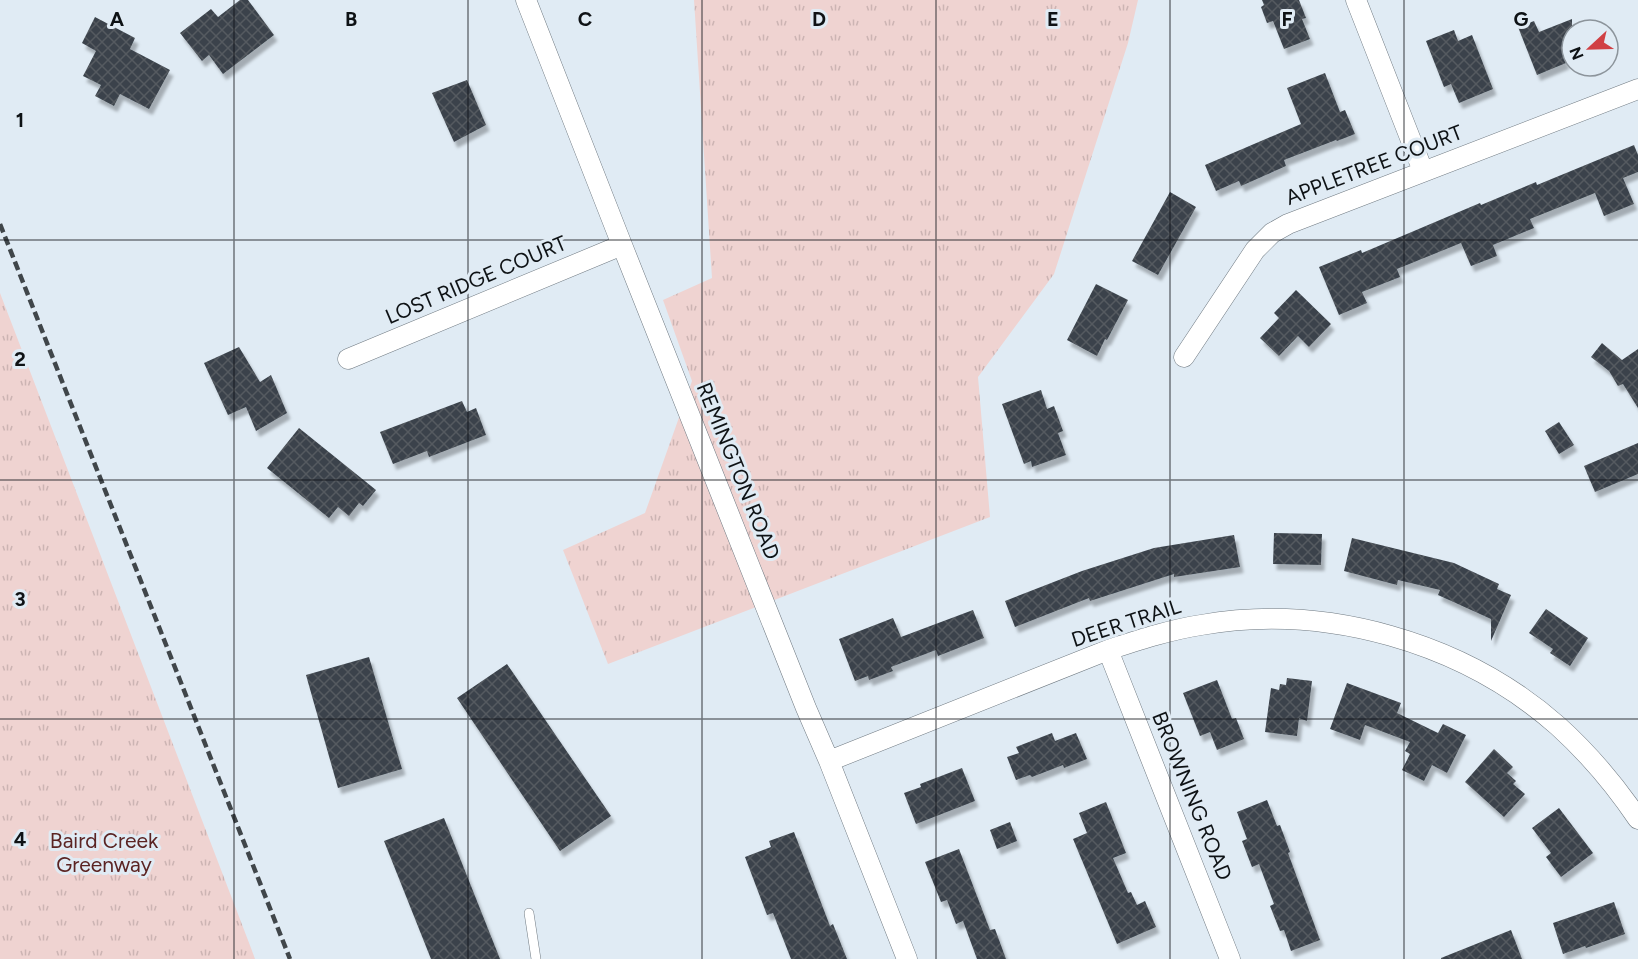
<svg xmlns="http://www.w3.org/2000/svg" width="1638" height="959" font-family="Figtree,sans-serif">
  <defs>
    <pattern id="grass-tufts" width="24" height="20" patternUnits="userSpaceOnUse" patternTransform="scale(1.5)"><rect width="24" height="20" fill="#efd3d1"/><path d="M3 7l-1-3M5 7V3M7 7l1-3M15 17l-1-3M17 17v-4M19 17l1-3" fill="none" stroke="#ccb4b3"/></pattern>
    <pattern id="building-cross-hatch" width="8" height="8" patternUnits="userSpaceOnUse" patternTransform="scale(1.5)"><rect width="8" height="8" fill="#3b434b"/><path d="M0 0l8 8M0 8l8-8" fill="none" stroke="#545a61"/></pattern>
    <filter id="shadow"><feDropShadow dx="3.5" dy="6" stdDeviation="1.5" flood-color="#0004"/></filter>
  </defs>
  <rect width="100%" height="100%" fill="#e0ebf4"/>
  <path fill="url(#grass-tufts)" d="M694,0H1138L1128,43L1054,274L978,377L990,517L608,664L563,550L645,513L692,381L663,300L712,278Z
    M0,293L251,948L255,959H0Z"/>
  <path fill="url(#building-cross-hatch)" filter="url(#shadow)" d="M240,0H248L274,35L223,74L209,55L202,61L180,33L211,9L218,17Z
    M1262,0H1299L1306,18L1302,19L1310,39L1284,49L1273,21L1267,23L1261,7L1264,5Z
    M95,17L135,38L130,49L170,70L149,109L120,94L114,106L95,96L101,85L83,76L96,51L82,43Z
    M1572,19V52L1563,56L1566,63L1537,75L1518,27L1534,21L1539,32Z
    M1454,30L1458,41L1472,35L1493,89L1459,103L1451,84L1444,87L1426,41Z
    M1325,73L1340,112L1345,110L1355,134L1337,141L1336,140L1284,160L1286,166L1241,186L1239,181L1216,191L1205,165L1301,124L1287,88Z
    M467,80L486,125L454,142L432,93Z
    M1634,145L1638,155V172L1623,178L1634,204L1604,216L1595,193L1530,219L1534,228L1493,245L1497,256L1471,266L1461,243L1397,269L1400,277L1362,292L1367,303L1339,315L1319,267L1361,250L1362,253L1480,203L1481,205L1536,182L1537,185Z
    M1170,192L1196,207L1158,275L1132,261Z
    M1096,284L1128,300L1107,340L1105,339L1097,356L1067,340Z
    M1296,290L1331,324L1309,347L1298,336L1279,356L1260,338L1279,318L1274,313Z
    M1602,343L1622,360L1638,349V408L1623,384L1618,386L1609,371L1591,357Z
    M239,347L260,382L271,375L287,413L256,431L246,407L228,415L204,363Z
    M1041,390L1047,409L1054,406L1063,431L1058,433L1066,455L1032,467L1031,461L1024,464L1002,404Z
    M462,401L467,412L476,408L486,435L429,457L427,451L393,464L380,432Z
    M1559,422L1574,445L1559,454L1545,431Z
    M299,428L376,490L363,506L359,503L349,516L338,507L329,518L267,468Z
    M1638,443V474L1595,492L1584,466Z
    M1274,533L1322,534L1321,565L1273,564Z
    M1234,535L1240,567L1174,577V574L1090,601L1089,598L1015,627L1005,601L1082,571L1154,548Z
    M1352,538L1454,563L1499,584L1497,589L1511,595L1491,641V619L1438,595L1440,590L1398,580L1397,585L1344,571Z
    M1546,609L1588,638L1570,666L1550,653L1553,649L1529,633Z
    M973,610L984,638L938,656L936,650L891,667L893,671L869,680L868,676L855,681L839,639L893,618L901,637Z
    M369,657L402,769L338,788L306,675Z
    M507,664L611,816L560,851L457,698Z
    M1287,678L1312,681L1307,721L1299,718L1297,736L1265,732L1271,688L1279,690L1280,684L1286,685Z
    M1217,680L1232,719L1236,718L1244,739L1217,750L1210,732L1200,736L1183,693Z
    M1347,683L1401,703L1397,713L1438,733L1443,724L1466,735L1447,773L1432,765L1424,781L1402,770L1410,754L1405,751L1410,742L1365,725L1360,740L1330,729Z
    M1052,733L1055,741L1076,733L1087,759L1064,768L1063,765L1032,777L1030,775L1016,780L1007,757L1019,753L1016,747Z
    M1494,749L1513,767L1507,773L1516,781L1513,784L1525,794L1504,817L1465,782Z
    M962,768L975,801L916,824L904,793L921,787L920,784Z
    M1267,800L1277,826L1280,825L1290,852L1288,853L1320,940L1291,951L1284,930L1280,931L1270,906L1274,904L1259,864L1252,867L1242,841L1247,839L1237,812Z
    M1106,802L1126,853L1113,858L1128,893L1131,892L1137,905L1145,901L1156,927L1117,944L1073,839L1087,833L1079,813Z
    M1559,808L1593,853L1561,877L1546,857L1551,853L1532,828Z
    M444,818L500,959H431L384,841Z
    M1010,822L1017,841L997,849L990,830Z
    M794,832L830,926L833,924L847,959H791L773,913L767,915L745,857L771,847L769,841Z
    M959,849L990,930L995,929L1006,959H977L963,921L956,924L947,900L941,902L925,862Z
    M1614,902L1625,934L1586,948L1585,946L1563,954L1553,923Z
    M1511,930L1522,959H1441V958Z"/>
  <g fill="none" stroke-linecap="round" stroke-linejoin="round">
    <g stroke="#6f7981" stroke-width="10">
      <path id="lane" d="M529,913L536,959"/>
    </g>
    <g stroke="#6f7981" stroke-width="21">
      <path id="street" d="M526,0L622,245L806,708L829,761L907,959
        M1356,0L1423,171
        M1184,357L1255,250L1272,233L1288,224L1638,89
        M348,359L622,245
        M1108,650L1230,959
        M829,761L1108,650C1139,640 1169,630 1201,625C1325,603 1463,642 1558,726C1589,754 1615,785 1638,819"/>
    </g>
    <use href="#lane" stroke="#fff" stroke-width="9"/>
    <use href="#street" stroke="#fff" stroke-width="20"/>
    <path stroke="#40464a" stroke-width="4.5" stroke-dasharray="9 4.5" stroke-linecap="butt" d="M0,224L290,959"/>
  </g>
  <path fill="none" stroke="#0e1215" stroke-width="1.5" stroke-opacity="0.55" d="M234,0V959M468,0V959M702,0V959M936,0V959M1170,0V959M1404,0V959M0,240H1638M0,480H1638M0,719H1638"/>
  <g text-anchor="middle" stroke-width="6" stroke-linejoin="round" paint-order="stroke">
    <g font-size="21" fill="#0e1215" stroke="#e0ebf4">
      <text transform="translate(1374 165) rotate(-21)" y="7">APPLETREE COURT</text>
      <text transform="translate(476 280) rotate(-23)" y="7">LOST RIDGE COURT</text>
      <text transform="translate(738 471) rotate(68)" y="7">REMINGTON ROAD</text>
      <text transform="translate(1126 623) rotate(-18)" y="7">DEER TRAIL</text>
      <text transform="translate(1192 796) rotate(68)" y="7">BROWNING ROAD</text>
    </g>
    <g font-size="21" fill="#5b2423" stroke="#e0ebf4">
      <text x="104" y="848">Baird Creek<tspan x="104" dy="24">Greenway</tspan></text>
    </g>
  </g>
  <g font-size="20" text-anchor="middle" font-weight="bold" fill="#0e1215" stroke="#e0ebf4" stroke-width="6" stroke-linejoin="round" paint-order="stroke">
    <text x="117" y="26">A</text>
    <text x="351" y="26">B</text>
    <text x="585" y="26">C</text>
    <text x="819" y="26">D</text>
    <text x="1053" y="26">E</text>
    <text x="1287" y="26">F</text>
    <text x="1521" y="26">G</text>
    <text x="20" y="127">1</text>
    <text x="20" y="366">2</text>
    <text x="20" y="606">3</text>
    <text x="20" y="846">4</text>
  </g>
  <g transform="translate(1590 48) rotate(248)"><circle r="28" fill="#e0ebf4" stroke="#8c949b" stroke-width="1.5"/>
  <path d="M0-4.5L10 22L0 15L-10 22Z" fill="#d04044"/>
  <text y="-9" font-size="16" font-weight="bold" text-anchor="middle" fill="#0e1215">N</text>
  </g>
</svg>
